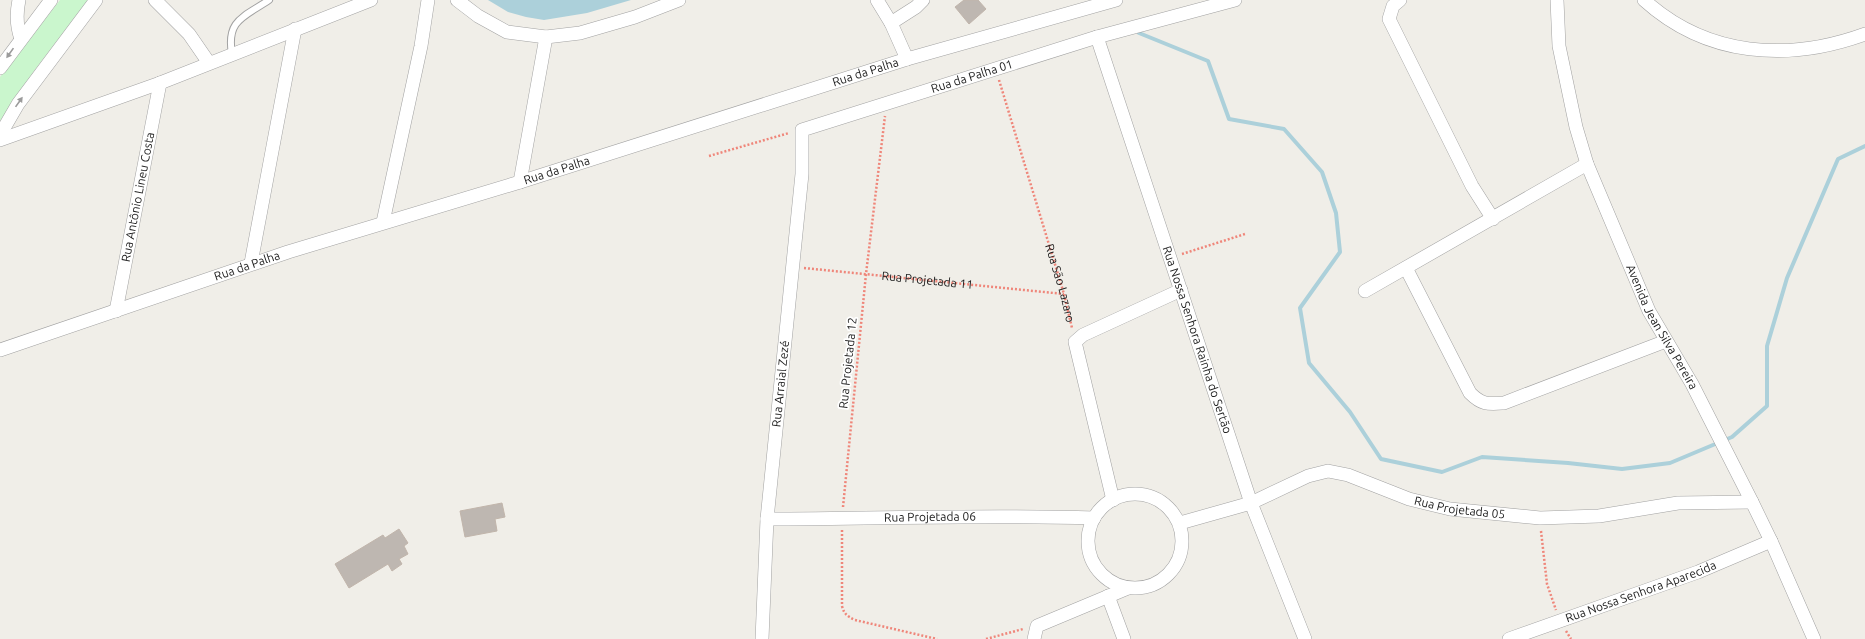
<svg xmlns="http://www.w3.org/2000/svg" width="1865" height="639" font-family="Ubuntu,sans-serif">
  <rect width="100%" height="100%" fill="#f0eee8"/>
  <path fill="#caf6cd" d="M60,0H88L34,71L0,121V77Z"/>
  <path fill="#acd0da" d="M488,0H631L587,13L544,20L526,17L508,12Z"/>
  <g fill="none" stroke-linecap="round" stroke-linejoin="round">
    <path stroke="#acd0da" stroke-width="4" d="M1139,33L1208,61L1229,119L1284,129L1322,172L1336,213L1340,252L1300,308L1309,363L1350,412L1381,459L1442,472L1482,457L1568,463L1622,469L1670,463L1732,437L1767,406V346L1787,278L1838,159L1865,146"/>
  </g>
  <path fill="#beb7b1" stroke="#c1b5ab" d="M964,0H978L986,9L969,24L955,7Z
    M502,503L505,517L495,519L497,531L465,537L460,511Z
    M399,529L408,543L404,546L408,554L399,559L402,564L392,571L388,564L349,588L335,564L383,535L385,538Z"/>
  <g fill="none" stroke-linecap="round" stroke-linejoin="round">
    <g stroke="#a2a2a2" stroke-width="8">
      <path id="lane" d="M232,54C226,20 244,17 269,0"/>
    </g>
    <g stroke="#a2a2a2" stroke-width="14">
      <g id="street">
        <path d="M19,0C16,14 16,25 21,39"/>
        <path d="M155,0L189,34L209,63"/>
        <path d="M457,0L478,16L507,32L546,37L580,33L635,17L679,0"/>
        <path d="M877,0L891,23L907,59"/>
        <path d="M1400,0L1393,6L1389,19L1472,186L1493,219"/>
        <path id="s3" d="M1557,0L1559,46L1576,127L1587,164L1649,311L1692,384L1752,502L1771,541L1814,639"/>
        <path d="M1644,0C1707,57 1788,62 1865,34"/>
        <path d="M891,23L916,7L923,0"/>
        <path id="s4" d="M1097,37L1251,503L1305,639"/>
        <path d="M0,68L51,0"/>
        <path d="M0,135L18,104L96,0"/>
        <path d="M0,140L160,83L371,0"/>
        <path d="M520,182L546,37"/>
        <path d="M383,222L421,46L428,0"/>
        <path d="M251,263L295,29"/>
        <path d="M1406,268L1470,393C1482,405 1488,404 1504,403L1666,341"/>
        <path d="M1365,291L1587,164"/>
        <path id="s5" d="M116,311L160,83"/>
        <path id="s6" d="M0,350L288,252L520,182L907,59L1116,0"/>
        <circle cx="1135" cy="541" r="47"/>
        <path d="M1113,500L1075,342L1083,335L1181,290"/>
        <path id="s7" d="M767,519C876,519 985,514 1094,518"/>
        <path id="s8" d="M1180,523L1251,503L1308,476L1328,471L1348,475L1409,499L1450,509L1540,518L1599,516L1678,503L1752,502"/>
        <path d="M1108,596L1124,639"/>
        <path id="s9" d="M762,639L767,519L802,174V130L1097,37L1235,0"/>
        <path d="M1034,639L1037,626L1128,588"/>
        <path id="s10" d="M1509,639L1698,572L1771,541"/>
      </g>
    </g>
    <g stroke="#ef867a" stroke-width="2.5" stroke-dasharray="2 2" stroke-linecap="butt">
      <path id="s1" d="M999,80L1064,294L1072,328"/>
      <path d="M709,156L789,133"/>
      <path d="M1182,254L1245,234"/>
      <path id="s2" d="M804,268L1064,294"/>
      <path d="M843,507L866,274L885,116"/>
      <path d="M842,530V606C844,614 847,616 855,620L937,639"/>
      <path d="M1541,531L1547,584L1556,610"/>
      <path d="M1566,631L1571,639"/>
      <path d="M986,639L1023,629"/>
    </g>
    <use href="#lane" stroke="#fff" stroke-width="6"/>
    <use href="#street" stroke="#fff" stroke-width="13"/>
  </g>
  <defs><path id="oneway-solid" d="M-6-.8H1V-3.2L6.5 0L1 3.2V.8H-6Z"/></defs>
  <g fill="#9b9b9b">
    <use href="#oneway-solid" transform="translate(10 53) rotate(125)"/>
    <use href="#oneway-solid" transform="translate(19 102) rotate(-55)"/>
  </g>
  <g text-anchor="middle" stroke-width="3.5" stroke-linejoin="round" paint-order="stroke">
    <g font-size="12" fill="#212121" stroke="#fff">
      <text dy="4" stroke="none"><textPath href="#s6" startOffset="909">Rua da Palha</textPath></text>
      <text dy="4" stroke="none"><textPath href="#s9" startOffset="689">Rua da Palha 01</textPath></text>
      <text dy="4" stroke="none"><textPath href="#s6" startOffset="585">Rua da Palha</textPath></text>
      <text dy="4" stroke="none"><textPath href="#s5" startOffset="116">Rua Antônio Lineu Costa</textPath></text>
      <text dy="4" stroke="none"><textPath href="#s6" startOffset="261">Rua da Palha</textPath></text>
      <text dy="4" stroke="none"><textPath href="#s2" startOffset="124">Rua Projetada 11</textPath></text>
      <text dy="4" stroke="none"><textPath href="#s1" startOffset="212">Rua São Lazaro</textPath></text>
      <text dy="4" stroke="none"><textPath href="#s3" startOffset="347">Avenida Jean Silva Pereira</textPath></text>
      <text dy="4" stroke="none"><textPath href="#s4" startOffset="319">Rua Nossa Senhora Rainha do Sertão</textPath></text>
      <text transform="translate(848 363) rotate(-84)" y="4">Rua Projetada 12</text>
      <text dy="4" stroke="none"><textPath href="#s9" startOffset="256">Rua Arraial Zezé</textPath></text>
      <text dy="4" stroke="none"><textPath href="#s8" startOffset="295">Rua Projetada 05</textPath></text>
      <text dy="4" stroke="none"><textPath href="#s7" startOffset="163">Rua Projetada 06</textPath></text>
      <text dy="4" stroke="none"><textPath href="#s10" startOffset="140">Rua Nossa Senhora Aparecida</textPath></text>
    </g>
  </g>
</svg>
